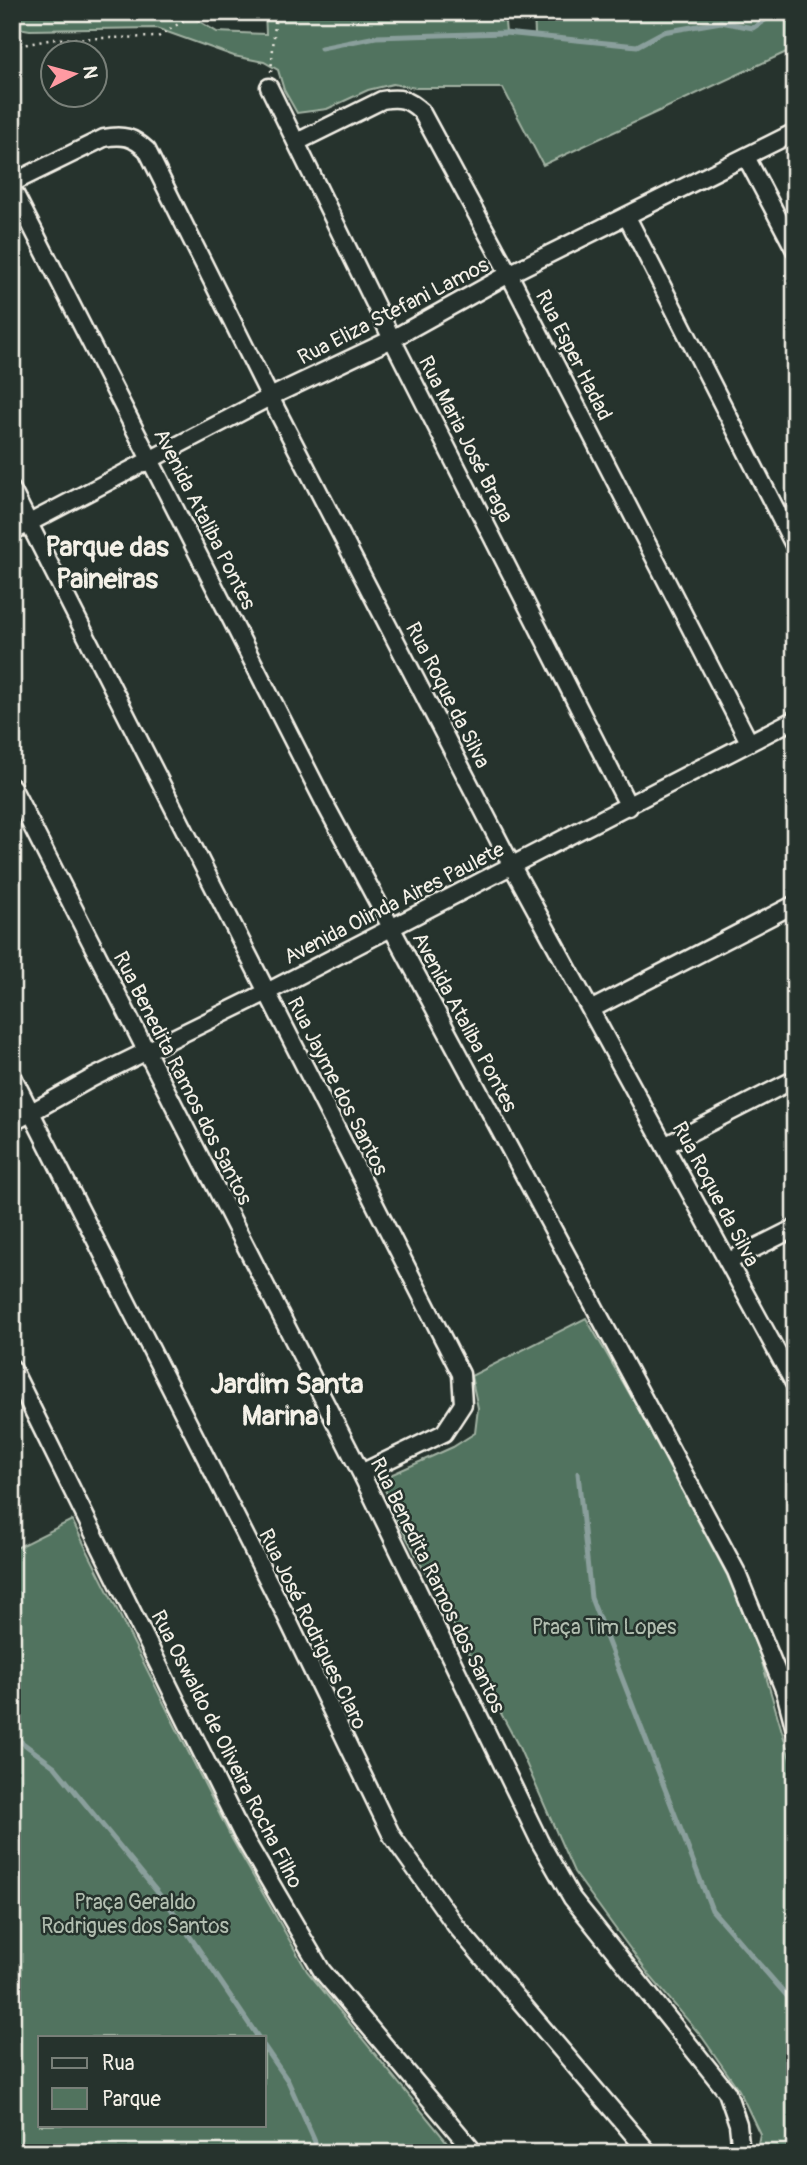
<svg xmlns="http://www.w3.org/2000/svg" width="807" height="2165" font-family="Pangolin,sans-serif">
  <rect width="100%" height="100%" fill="#26332d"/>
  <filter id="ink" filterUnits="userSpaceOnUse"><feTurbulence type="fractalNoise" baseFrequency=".0143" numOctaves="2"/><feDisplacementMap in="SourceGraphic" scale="14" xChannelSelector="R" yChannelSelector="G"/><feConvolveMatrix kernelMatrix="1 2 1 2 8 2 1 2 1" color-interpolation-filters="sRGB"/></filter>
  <g filter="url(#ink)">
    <path fill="#51735e" stroke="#a2b2a3" stroke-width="2" fill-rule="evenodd" d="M12,12H184L217,32L266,34L265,12H504L506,33L535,35L534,12H795V48L543,165L503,88H416L393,84L368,90L327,109L297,113L284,90L278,70L264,62L234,56L156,28L30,30L12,27Z
      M586,1318L635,1403L727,1575L759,1652L795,1776V2153H756L760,2134L739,2090L702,2037L650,1976L574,1872L518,1745L397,1520L384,1487L388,1476L453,1447L475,1433L478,1408L471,1376Z
      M72,1520L232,1839L307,1971L456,2153H12V1550ZM264,2037V2125H40V2037Z"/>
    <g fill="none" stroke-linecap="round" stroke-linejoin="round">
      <path stroke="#8a9f9c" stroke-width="5" d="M23,12H51
        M321,48L376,37L505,33L637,46L663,32L721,22L753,28L777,12
        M578,1473L591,1598L712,1910L788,1997L795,2011
        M12,1735L55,1767L172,1910L258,2037
        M264,2046L288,2081L320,2153"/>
      <g stroke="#f4f1e8" stroke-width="21">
        <path id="minor" d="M269,87L392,339L629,807
          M297,142L382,100C400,97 408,99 421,111L509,274L749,742
          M746,157L795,250
          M12,183L104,138C123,134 133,137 147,150L270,397L512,866L795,1385
          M12,188L325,804L736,1571L785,1692L795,1730
          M627,217L795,547
          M12,490L461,1374L463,1404L444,1433L361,1473
          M12,532L270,397L392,339L509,274L795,132
          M12,787L361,1473L540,1842L572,1898L727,2092L738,2124L741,2153
          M592,1009L795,904
          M12,1075L284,1612L392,1836L456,1926L649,2153
          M12,1123L92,1078L267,992L795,719
          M666,1145L795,1079
          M729,1261L795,1228
          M12,1368L242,1834L322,1971L475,2153"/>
      </g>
      <path stroke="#f4f1e8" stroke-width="2.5" stroke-dasharray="2 5" stroke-linecap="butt" d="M12,47L54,39L158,37L197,12
        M271,72L276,12"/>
      <use href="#minor" stroke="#26332d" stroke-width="16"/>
    </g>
  </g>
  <g text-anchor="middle" stroke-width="5" stroke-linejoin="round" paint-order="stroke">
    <g font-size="21" fill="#f4f1e8" stroke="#26332d">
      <text transform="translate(393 311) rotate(-27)" y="7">Rua Eliza Stefani Lamos</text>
      <text transform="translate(574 355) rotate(63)" y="7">Rua Esper Hadad</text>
      <text transform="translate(466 439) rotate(63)" y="7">Rua Maria José Braga</text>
      <text transform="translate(205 519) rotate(63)" y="7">Avenida Ataliba Pontes</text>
      <text transform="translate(448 695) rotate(63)" y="7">Rua Roque da Silva</text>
      <text transform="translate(394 903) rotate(-27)" y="7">Avenida Olinda Aires Paulete</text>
      <text transform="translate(465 1022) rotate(62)" y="7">Avenida Ataliba Pontes</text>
      <text transform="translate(183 1078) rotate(63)" y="7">Rua Benedita Ramos dos Santos</text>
      <text transform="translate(338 1086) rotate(63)" y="7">Rua Jayme dos Santos</text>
      <text transform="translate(716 1194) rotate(62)" y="7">Rua Roque da Silva</text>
      <text transform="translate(438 1585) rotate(64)" y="7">Rua Benedita Ramos dos Santos</text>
      <text transform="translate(313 1629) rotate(64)" y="7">Rua José Rodrigues Claro</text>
      <text transform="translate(227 1749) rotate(63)" y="7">Rua Oswaldo de Oliveira Rocha Filho</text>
    </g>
    <g font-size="21" fill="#b3bfb1" stroke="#26332d">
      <text x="604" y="1634">Praça Tim Lopes</text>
      <text x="135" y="1909">Praça Geraldo<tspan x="135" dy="24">Rodrigues dos Santos</tspan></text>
    </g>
    <g font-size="28" font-weight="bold" fill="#f4f1e8" stroke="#26332d">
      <text x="107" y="556">Parque das<tspan x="107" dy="32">Paineiras</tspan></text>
      <text x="287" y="1393">Jardim Santa<tspan x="287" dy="32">Marina I</tspan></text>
    </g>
  </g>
  <rect width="807" height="2165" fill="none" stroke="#26332d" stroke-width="42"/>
  <rect x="21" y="21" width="765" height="2123" fill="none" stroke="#f4f1e8" stroke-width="2.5" filter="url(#ink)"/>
  <rect x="38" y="2036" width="228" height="91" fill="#26332d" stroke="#787f78" stroke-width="2"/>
  <rect x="52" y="2058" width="35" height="10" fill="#26332d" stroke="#787f78" stroke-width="2"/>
  <text x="102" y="2070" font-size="21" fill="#f4f1e8">Rua</text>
  <rect x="52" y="2088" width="35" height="21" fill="#51735e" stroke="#787f78" stroke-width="2"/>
  <text x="102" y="2106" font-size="21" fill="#f4f1e8">Parque</text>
  <g transform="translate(74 74) rotate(84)"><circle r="33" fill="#26332d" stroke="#787f78" stroke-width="2"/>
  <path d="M0-5L12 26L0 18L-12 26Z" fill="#ff9aa2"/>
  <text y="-10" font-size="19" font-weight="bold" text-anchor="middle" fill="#f4f1e8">N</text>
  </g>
</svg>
